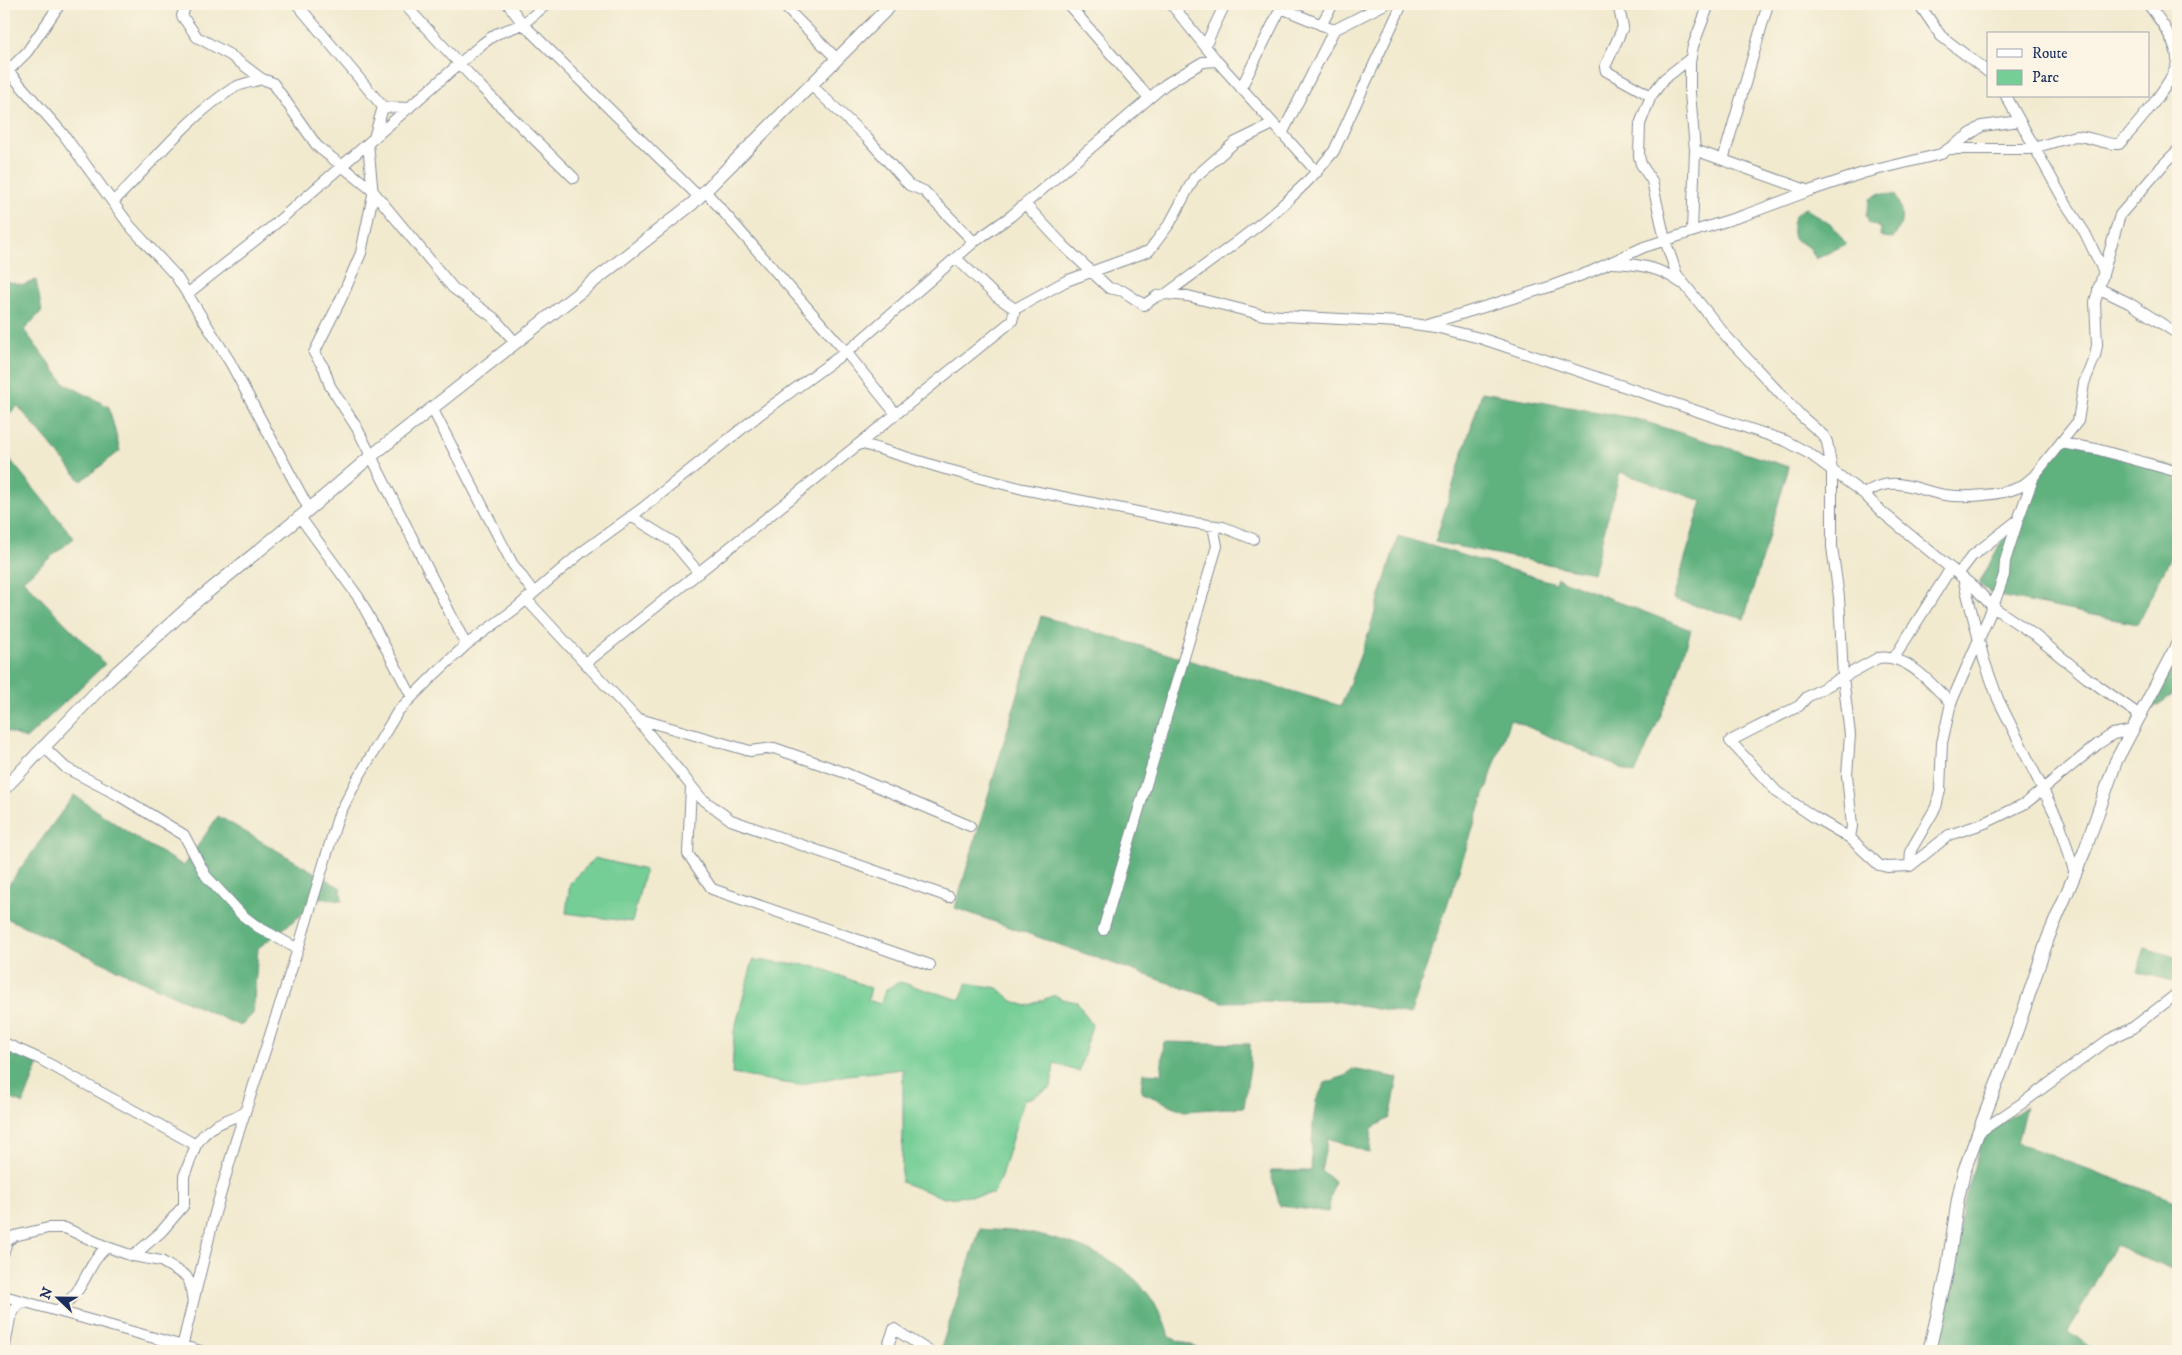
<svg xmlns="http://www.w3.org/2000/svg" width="2182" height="1355" font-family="'IM FELL DW Pica',serif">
  <rect width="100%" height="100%" fill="#fcf5e5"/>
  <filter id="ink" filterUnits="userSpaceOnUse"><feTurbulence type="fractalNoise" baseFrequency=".02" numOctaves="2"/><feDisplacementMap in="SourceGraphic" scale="10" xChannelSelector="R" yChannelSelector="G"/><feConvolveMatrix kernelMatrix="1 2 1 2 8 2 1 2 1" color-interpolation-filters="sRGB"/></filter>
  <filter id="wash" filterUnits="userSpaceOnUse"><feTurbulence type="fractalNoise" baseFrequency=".0096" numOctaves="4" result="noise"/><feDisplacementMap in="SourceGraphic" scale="20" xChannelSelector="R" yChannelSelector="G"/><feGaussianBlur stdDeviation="1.12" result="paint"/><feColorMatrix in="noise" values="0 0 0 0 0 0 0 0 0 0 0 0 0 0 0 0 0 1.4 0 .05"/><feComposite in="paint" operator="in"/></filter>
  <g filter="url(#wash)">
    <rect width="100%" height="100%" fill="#f1eacf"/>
    <path fill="#74ce95" stroke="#487e7a" d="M595,858L645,870L632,922L566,913L570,883Z
      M753,960L816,966L871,988L868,1000L880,1004L886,989L900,982L960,1000L967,983L998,988L1013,1001L1027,1006L1055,995L1062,999L1077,1002L1092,1025L1079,1072L1054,1063L1051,1087L1031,1098L1024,1099L1000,1179L993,1194L944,1198L901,1182L903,1132V1069L847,1075L797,1085L732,1074L734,1032Z"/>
    <path fill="#5fb17e" stroke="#3d706e" d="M1880,193L1895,195C1904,214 1904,222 1893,239L1880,236L1881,228L1869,223L1866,215L1870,199Z
      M1805,208L1833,226L1846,244L1816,259L1810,248L1794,239C1791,224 1790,216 1805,208Z
      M36,280L42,311L24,330L64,383L109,407L120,451L81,481L18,406L4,418V281L24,285Z
      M1482,392L1633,418L1789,467L1744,619L1673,599L1702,501L1620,472L1593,573L1435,542Z
      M2064,441L2120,450L2178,469V543L2137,624L1994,595L1979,584L2035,477Z
      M4,452L74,538L23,580L105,664L26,739L6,731H4Z
      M1398,536L1555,583L1557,578L1691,630L1674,685L1635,774L1510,719L1410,1015L1328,1000L1223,1002L955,908L1041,616L1341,706L1369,632Z
      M2178,655V691L2149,711Z
      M74,795L136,838L184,866L218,816L341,888L342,901L313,897L309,909L258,948L253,1014L240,1026L4,917V891Z
      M2145,948L2178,958V983L2137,971Z
      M1164,1042L1250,1044V1066L1244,1107L1184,1111L1141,1092L1143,1073L1161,1074Z
      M4,1044L40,1061L23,1104L4,1095Z
      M1352,1069L1398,1078L1390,1118L1372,1128L1370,1153L1328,1138L1321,1170L1334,1181L1328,1212L1280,1206L1270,1171H1311L1313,1123L1316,1101L1325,1083L1345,1076Z
      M2026,1106L2017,1143L2178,1202V1273L2115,1245L2069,1331L2092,1349L2091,1351H1955L1939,1338L1964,1202L1983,1135Z
      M980,1229C997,1231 1016,1230 1033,1234C1095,1247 1151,1271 1169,1337L1207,1351H940Z"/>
  </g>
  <g filter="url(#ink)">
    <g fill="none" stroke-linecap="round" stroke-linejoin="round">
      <g stroke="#868c96" stroke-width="12">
        <path id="minor" d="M60,4L27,52L8,71L64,135L130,226L176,276L230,362L309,509
          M186,4L182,16L197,37L230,55L262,79L273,83L317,146L372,190L453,288L494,318L515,342
          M297,4L383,107L374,138
          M404,4L481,87L574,178
          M508,4L523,24L699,197
          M782,4L837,59
          M1068,4L1149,98
          M1171,4L1217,61L1317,172
          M1618,4L1623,27L1605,67L1606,71L1651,96L1640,124L1639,156L1641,164L1652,181L1665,240L1677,275L1726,336L1801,416L1824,436L1827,442L1832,470V547L1839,597L1843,677L1850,735L1847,775L1852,826L1850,838L1879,865L1887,867L1910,866L1949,835L1985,823L2026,803L2098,744L2113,734L2133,730
          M1768,4L1723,160L1809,191
          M1919,4L1941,36L1988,72
          M1281,8L1334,30L1385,4
          M1321,25L1333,4
          M1205,46L1225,4
          M811,85L867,138L909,185L924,191L974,242
          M1241,88L1283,4
          M1651,96L1664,79L1691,58
          M2006,96L2066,204L2085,233L2103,270
          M383,107L409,108
          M1282,134L1334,30
          M368,144L373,195L361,253L341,299L314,353L324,368L330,386L357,428L466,645
          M1950,149H2030L2075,136C2091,136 2104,145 2119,144C2133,130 2175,80 2177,62C2179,44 2158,17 2148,4
          M1695,150L1723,160
          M705,191L846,352L896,414
          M113,202C152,164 186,118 232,89C240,83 253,82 262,79
          M1025,204L1064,246L1109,288L1123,291L1144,305L1157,296L1166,294L1188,296L1263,315L1399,322L1435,327L1480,338L1786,441L1810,454L1864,494L1883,513L1975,588L1993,607L2033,634L2087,678L2141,716
          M1692,231L1695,150L1690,93V62L1693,46L1709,4
          M956,258L996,296L1015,309L1066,281L1149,251L1170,223L1194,178L1234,143L1273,124
          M1612,263C1638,264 1660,267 1681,283
          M2098,288L2129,303L2178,334
          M187,294L267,231L482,44L496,34L523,24L547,4
          M1166,294C1225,250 1289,209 1334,151L1402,4
          M1428,324L1549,287L1590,272L1644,247L1745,215L1809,191L1863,173L1941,154L1982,126L2020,121
          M432,408L512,563L534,593
          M860,443L945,469L1023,489L1187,522L1223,527L1253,539
          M2061,443L2096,449L2178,472
          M1864,494C1894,473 1914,490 1945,495C1963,498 2001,495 2017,488C2023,486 2028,481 2033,477
          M631,516L673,542L699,573
          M300,517L359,598L412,697
          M1958,574L1972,556L2018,520L2034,476L2078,421L2084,383L2095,356L2097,345L2095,302L2120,215L2163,165L2178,150
          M1963,578L1984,660L1998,699L2060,824L2075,874
          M526,599L636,718L750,751L774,748L843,772L970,826
          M1894,658L1951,568
          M586,663L1012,321L1015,309
          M636,718L701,798L731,820L949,897
          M43,746L66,768L118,795L184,835L206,876L242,915L258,927L298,949
          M691,786L688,854L712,889L930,965
          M1850,838L1814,817L1777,792L1730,741L1799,706L1807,697L1878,658C1907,653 1932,685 1951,703
          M1910,866L1911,850L1936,807L1940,790L1942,743L1951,703L1993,607L2004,575L2005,561L2018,520
          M1103,930L1217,546L1213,526
          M4,1043L40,1059L196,1145L184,1176V1205L161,1232L133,1256L107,1247C93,1258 88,1275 78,1290C72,1298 65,1304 58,1311
          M1978,1133L2024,1102L2108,1040L2131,1029L2178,993
          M196,1145C208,1125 224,1121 245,1113
          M4,1252L7,1241L14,1236L48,1228H65L107,1247
          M133,1256L161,1261L186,1276L190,1283L193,1303
          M4,1296L201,1351
          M4,1351L10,1318L16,1307L23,1302
          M181,1351L215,1213L236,1140L298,949L338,817L358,778L398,711L436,673L466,645L515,609L582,552L644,507L759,415L854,346L974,242L1011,216L1166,84L1203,62L1217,61
          M886,1351L894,1329L929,1351"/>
      </g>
      <g stroke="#868c96" stroke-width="14">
        <path id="tertiary" d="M4,789L103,685L188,608L300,517L370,457L692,204L892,4
          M1929,1351L1947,1273L1958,1199L1964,1171L1978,1133L2017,1030L2048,938L2085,850L2116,761L2178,643"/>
      </g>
      <use href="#minor" stroke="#fff" stroke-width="10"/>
      <use href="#tertiary" stroke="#fff" stroke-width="12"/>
    </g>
  </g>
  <rect width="2182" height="1355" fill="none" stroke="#fcf5e5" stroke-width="20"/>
  <rect x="1987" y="32" width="162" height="65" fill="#fcf5e5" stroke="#a2a6af"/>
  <rect x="1997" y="49" width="25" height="8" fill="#ffffff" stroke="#a2a6af"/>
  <text x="2032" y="58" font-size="15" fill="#1b2f5e">Route</text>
  <rect x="1997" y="70" width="25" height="15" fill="#74ce95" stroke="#a2a6af"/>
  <text x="2032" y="82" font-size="15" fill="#1b2f5e">Parc</text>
  <g transform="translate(58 1298) rotate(292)" stroke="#fcf5e5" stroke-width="4" paint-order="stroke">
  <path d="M0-4L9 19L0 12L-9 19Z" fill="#1b2f5e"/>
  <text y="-8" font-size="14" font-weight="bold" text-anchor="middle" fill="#1b2f5e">N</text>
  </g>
</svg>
